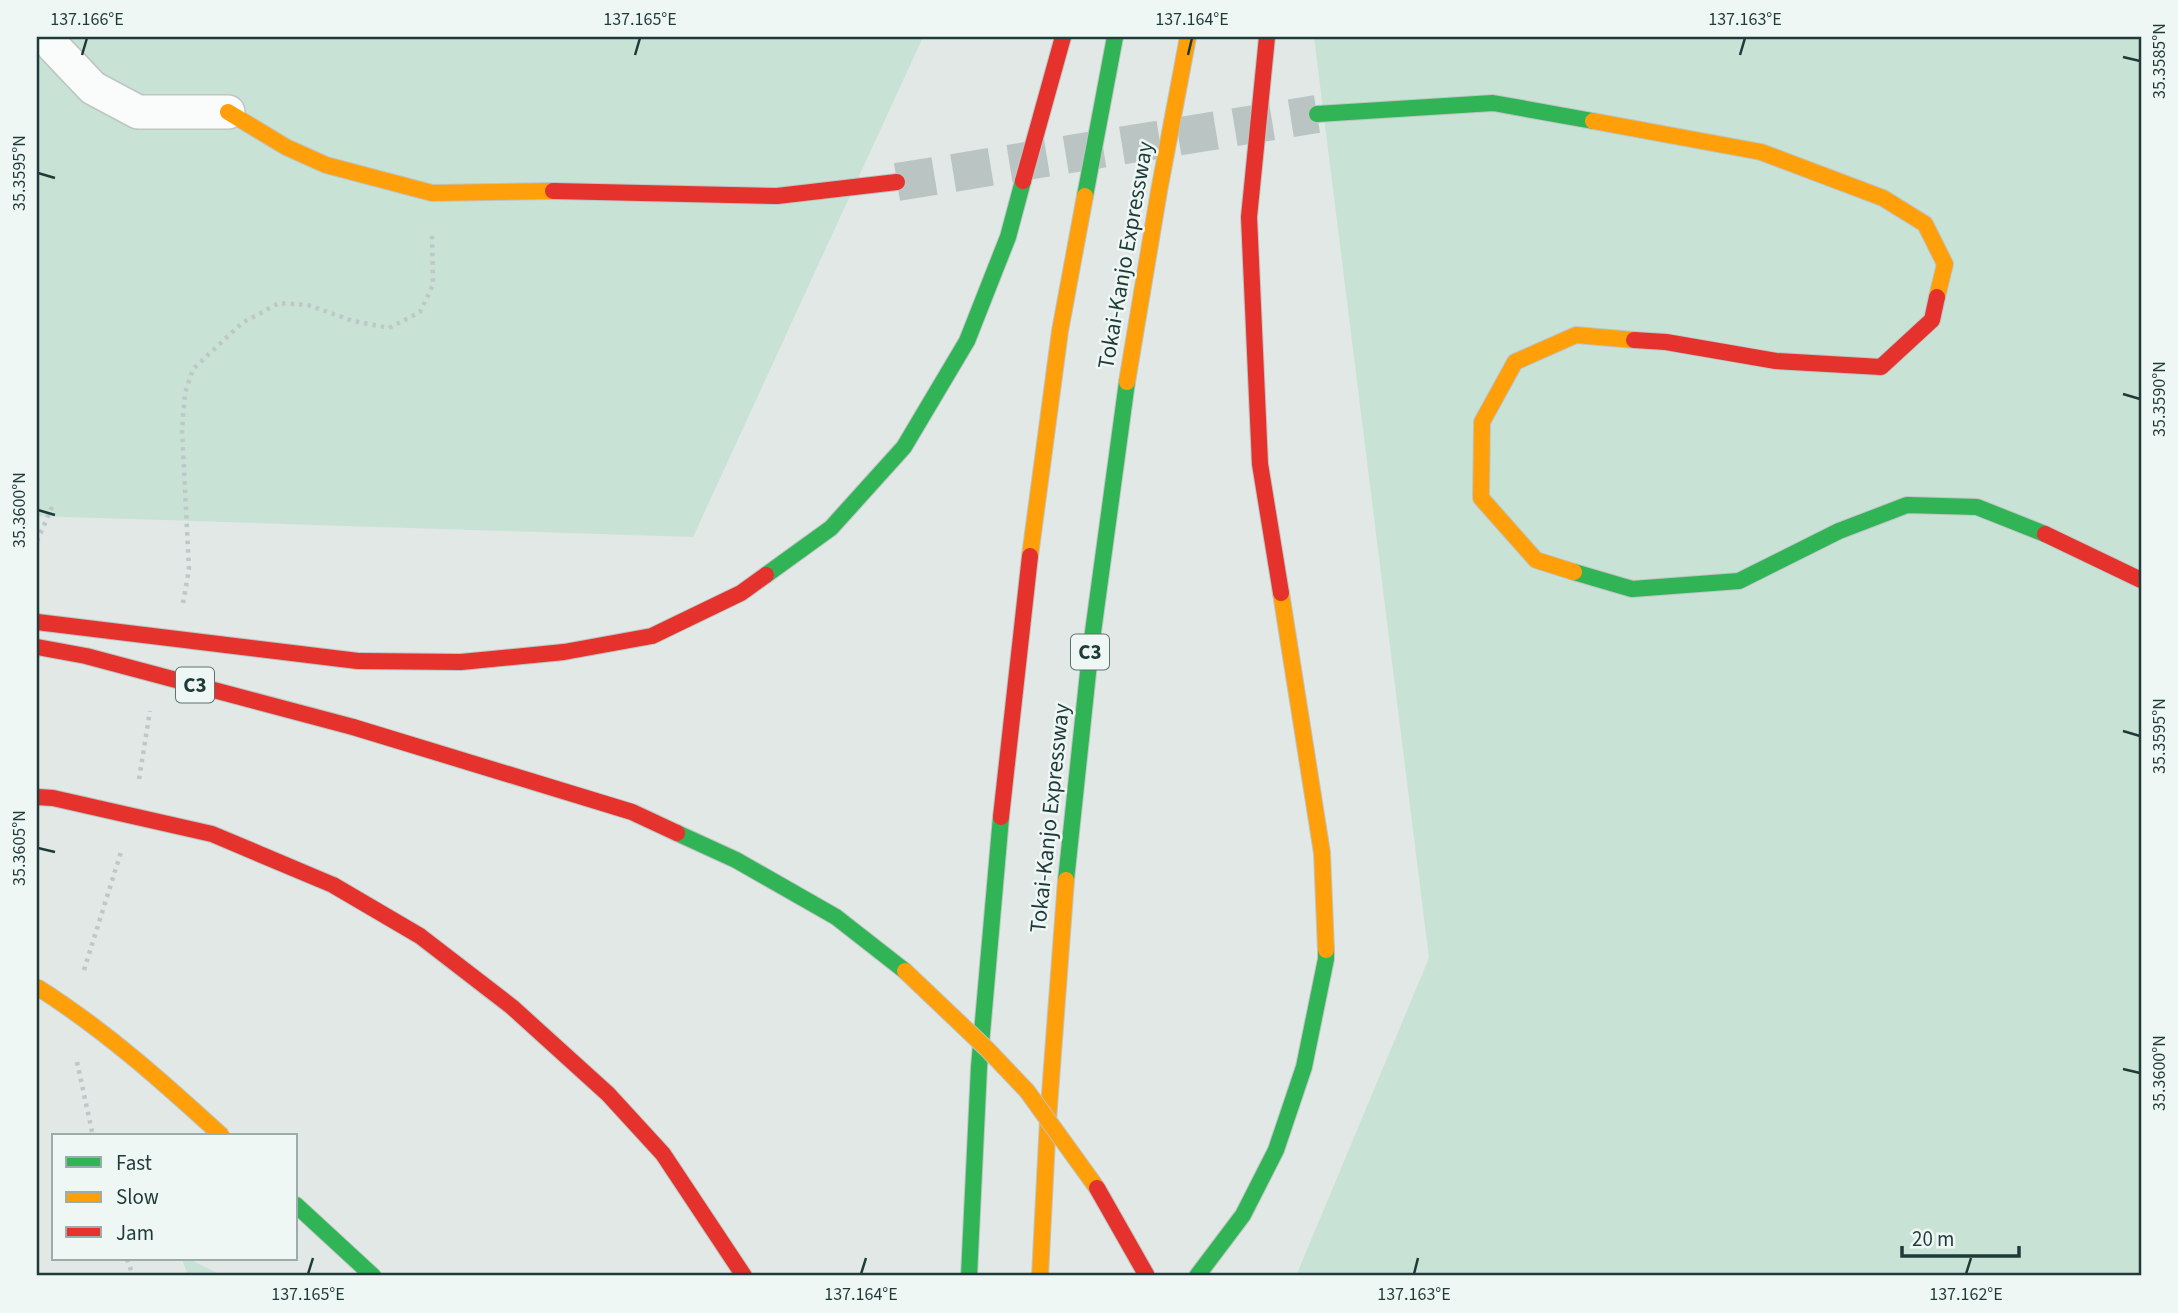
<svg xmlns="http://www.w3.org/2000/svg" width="2178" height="1313" font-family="'Source Sans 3',sans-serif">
  <rect width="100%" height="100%" fill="#e1e8e6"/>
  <path fill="#c9e2d6" d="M37,37H923L693,537L37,516Z
    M1314,37H2141V1276H1296L1429,958Z
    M182,1259H189L223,1276H188Z"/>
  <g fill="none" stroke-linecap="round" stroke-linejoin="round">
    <path stroke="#bac5c3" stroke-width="38" stroke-dasharray="38 19" stroke-linecap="butt" d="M897,182L1317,114"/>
    <g stroke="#bec5c3" stroke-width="36">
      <path id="street" d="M48,37L54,47L93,88L138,112H228"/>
    </g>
    <g stroke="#bdc6c4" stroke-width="18">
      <path id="fast" d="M1317,114L1493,103L1593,121
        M1085,196L1115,37
        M1574,572L1632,589L1739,581L1839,531L1907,505L1977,507L2045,534
        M766,575L831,528L904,447L967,341L1008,237L1023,181
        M677,833L736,860L836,917L905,971
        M1066,880L1090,654L1127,382
        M296,1205L373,1276
        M969,1276L979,1067L1001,817
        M1197,1276L1243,1215L1276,1150L1304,1067L1326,959V950"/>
    </g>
    <g stroke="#bdc6c4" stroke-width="18">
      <path id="slow" d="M228,112L286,147L326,165L432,193L553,191
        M1593,121L1761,152L1883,198L1925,224L1945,264L1937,297
        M1127,382L1159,191L1188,37
        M1030,556L1060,331L1085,196
        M1574,572L1536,560L1481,498L1482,422L1515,362L1576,335L1634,340
        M1281,593L1322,853L1326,950
        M1040,1276L1048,1120L1066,880"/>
    </g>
    <g stroke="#bdc6c4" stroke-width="18">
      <path id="jam" d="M1267,37L1249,217L1260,464L1281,593
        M1023,181L1063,37
        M553,191L777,196L897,182
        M1634,340L1666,342L1776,361L1881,367L1932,320L1937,297
        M2045,534L2141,580
        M358,661L461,662L564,652L652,636L741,593L766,575
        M353,727L632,812L677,833
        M1001,817L1030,556
        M333,885L420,936L512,1007L608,1094L663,1154L744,1276"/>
    </g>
    <path stroke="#bfc8c8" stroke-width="4.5" stroke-dasharray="3.5 5" stroke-linecap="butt" d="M37,541L52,507
      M183,603L189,569L182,430L185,393L193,369L242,323L279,303L308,305L353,321L389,328L420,312L433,285L432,233
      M139,779L150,711
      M84,970L121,852
      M77,1062L93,1136
      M127,1259L133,1276"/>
    <use href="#street" stroke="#fafcfb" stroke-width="33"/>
    <use href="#fast" stroke="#30b455" stroke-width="16"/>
    <use href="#slow" stroke="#ff9f0a" stroke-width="16"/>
    <use href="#jam" stroke="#e5322d" stroke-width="16"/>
    <g stroke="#bbc5c3" stroke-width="18" stroke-linecap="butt">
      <path id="slow-bridge" d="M905,971L988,1050L1027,1091L1097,1188
        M37,987C105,1030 163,1082 222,1136"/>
    </g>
    <g stroke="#bbc5c3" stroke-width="18" stroke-linecap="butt">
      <path id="jam-bridge" d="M37,622L358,661
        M37,647L86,656L353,727
        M37,797L53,798L212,834L333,885
        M1097,1188L1147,1276"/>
    </g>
    <use href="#slow-bridge" stroke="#ff9f0a" stroke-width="16"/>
    <use href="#jam-bridge" stroke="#e5322d" stroke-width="16"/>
  </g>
  <path fill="none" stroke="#1f3b39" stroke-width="2.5" d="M82,55L87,38M635,55L640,38M1188,55L1192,38M1740,55L1745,38M2123,57L2140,61M38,173L55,178M2123,394L2140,399M38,510L55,515M2123,731L2140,736M38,848L55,852M2123,1069L2140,1073M308,1274L313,1258M861,1274L866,1258M1414,1274L1418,1258M1966,1274L1971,1258"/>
  <g text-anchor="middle" stroke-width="5" stroke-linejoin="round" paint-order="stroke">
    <g fill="#eff7f5" stroke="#5d7371" stroke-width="2">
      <rect x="1071" y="634.5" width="38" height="35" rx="5"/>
      <rect x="176" y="667.5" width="38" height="35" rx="5"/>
    </g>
    <g font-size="21" font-weight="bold" fill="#1f3b39">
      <text x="1090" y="659">C3</text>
      <text x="195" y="692">C3</text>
    </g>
    <g font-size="23" fill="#1f3b39" stroke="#eff7f5">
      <text transform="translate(1125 255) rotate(-80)" y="8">Tokai-Kanjo Expressway</text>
      <text transform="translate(1049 818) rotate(-84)" y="8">Tokai-Kanjo Expressway</text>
    </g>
  </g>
  <rect width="2178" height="1313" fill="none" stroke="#eff7f5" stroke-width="77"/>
  <rect x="52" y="1134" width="245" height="126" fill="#eff7f5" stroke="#9cacaa" stroke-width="2"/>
  <rect x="66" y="1157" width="35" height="10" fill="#30b455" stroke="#9cacaa" stroke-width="2"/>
  <text x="116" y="1170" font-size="21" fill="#1f3b39">Fast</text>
  <rect x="66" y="1192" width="35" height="10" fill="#ff9f0a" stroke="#9cacaa" stroke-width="2"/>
  <text x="116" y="1204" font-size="21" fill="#1f3b39">Slow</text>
  <rect x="66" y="1227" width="35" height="10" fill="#e5322d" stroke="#9cacaa" stroke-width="2"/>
  <text x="116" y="1240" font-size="21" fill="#1f3b39">Jam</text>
  <path d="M1902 1246v10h117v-10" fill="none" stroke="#1f3b39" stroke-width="3.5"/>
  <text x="1912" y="1246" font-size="21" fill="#1f3b39" stroke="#eff7f5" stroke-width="5" paint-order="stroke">20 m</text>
  <rect x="38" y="38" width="2102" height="1236" fill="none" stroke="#1f3b39" stroke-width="2.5"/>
  <g font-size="18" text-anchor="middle" fill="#1f3b39">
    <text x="87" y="25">137.166°E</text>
    <text x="640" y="25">137.165°E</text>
    <text x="1192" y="25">137.164°E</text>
    <text x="1745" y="25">137.163°E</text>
    <text transform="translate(2159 61) rotate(-90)" y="6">35.3585°N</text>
    <text transform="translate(19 173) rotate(-90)" y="6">35.3595°N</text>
    <text transform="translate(2159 399) rotate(-90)" y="6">35.3590°N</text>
    <text transform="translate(19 510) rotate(-90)" y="6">35.3600°N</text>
    <text transform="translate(2159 736) rotate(-90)" y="6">35.3595°N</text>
    <text transform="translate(19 848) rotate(-90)" y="6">35.3605°N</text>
    <text transform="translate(2159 1073) rotate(-90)" y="6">35.3600°N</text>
    <text x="308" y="1300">137.165°E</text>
    <text x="861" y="1300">137.164°E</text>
    <text x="1414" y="1300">137.163°E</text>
    <text x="1966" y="1300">137.162°E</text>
  </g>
</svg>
